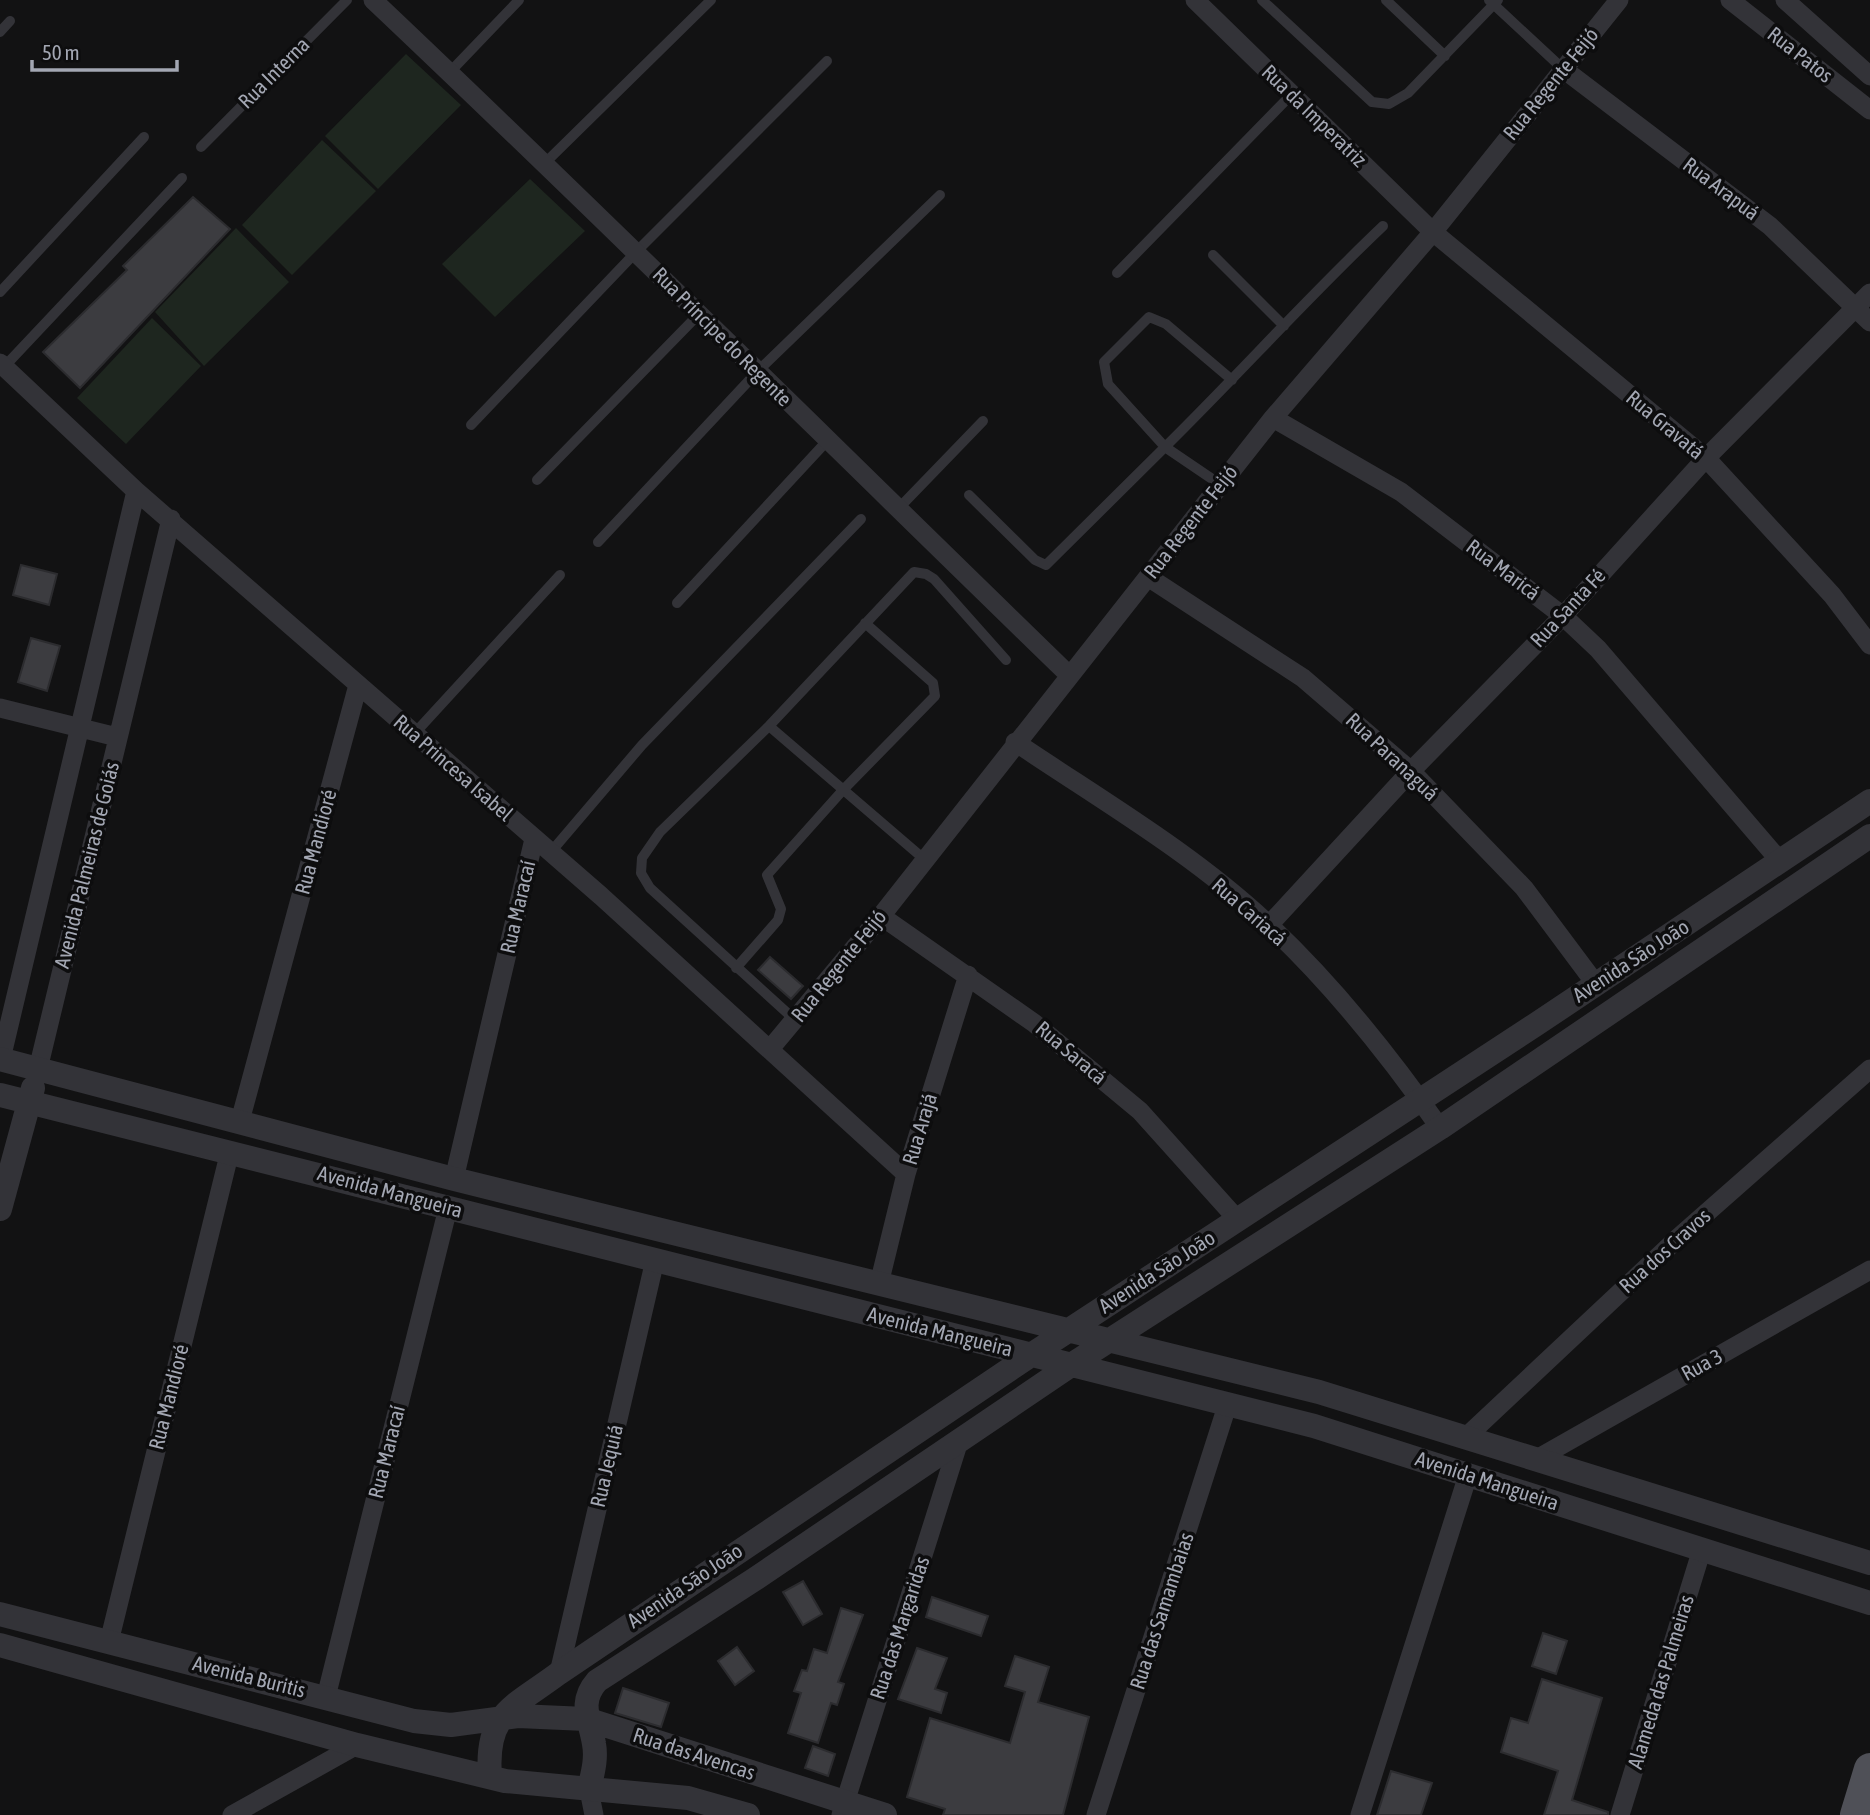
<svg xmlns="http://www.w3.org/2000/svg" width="1870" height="1815" font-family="'Asap Condensed',sans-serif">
  <rect width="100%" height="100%" fill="#121213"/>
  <path fill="#1e261f" d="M406,54L461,105L378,189L325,136Z
    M322,140L376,191L292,275L242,225Z
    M530,179L585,231L495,317L442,264Z
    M236,228L289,282L204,366L155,312Z
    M152,318L201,366L126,444L77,398Z"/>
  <path fill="#3c3c40" stroke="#2c2c2f" stroke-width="2" d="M193,197L230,229L80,388L43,352L127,270L123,266Z
    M21,565L57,574L49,605L13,595Z
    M31,638L60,646L47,691L18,682Z
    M770,957L803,986L791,999L758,970Z
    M803,1581L822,1614L803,1625L783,1592Z
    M932,1597L988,1616L981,1636L926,1617Z
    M841,1608L863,1615L838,1682L844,1684L837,1705L831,1703L818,1743L788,1733L801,1693L794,1691L802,1670L807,1671L814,1649L827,1653Z
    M1543,1633L1567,1641L1556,1674L1532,1666Z
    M737,1647L754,1671L735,1685L718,1661Z
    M917,1648L947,1658L935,1689L947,1693L941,1713L898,1699Z
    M1015,1656L1049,1667L1038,1702L1089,1717L1063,1815H943L945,1809L907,1797L930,1718L1010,1743L1025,1692L1005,1686Z
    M1542,1679L1602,1698L1572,1800L1608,1812V1815H1544L1558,1771L1501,1752L1511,1718L1528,1723Z
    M623,1688L669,1703L661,1727L615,1713Z
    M813,1746L835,1754L828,1776L805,1768Z
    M1391,1771L1432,1783L1421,1815H1377Z"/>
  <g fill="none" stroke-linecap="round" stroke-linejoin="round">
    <path stroke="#333338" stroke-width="10" d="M1262,0L1372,102L1389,104L1408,93L1498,0
      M1386,0L1445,56
      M1489,0L1562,68
      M0,32L10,21
      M450,72L519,0
      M201,147L347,0
      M545,163L711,0
      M1213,255L1284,326
      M1117,273L1291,95
      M0,292L144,137
      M4,367L182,178
      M1232,380L1166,324L1149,317L1104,362L1108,384L1165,447C1239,374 1308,297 1383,226
      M471,425L637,251L827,61
      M537,480L698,315
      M969,495L1035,560L1046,565L1165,447L1221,485
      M898,509L983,421
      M598,542L757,372L940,195
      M677,603L827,441
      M769,726L924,859
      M414,734L560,575
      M550,853L642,745L861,519
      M736,968L778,920L781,909L767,875L843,790L935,696L933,683L865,623
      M795,1020L650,888L641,873L642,858L660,832L769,726L914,572L926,574L934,579L1006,660"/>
    <path stroke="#333338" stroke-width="19" d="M373,0C608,222 837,450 1069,675
      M1195,0L1433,232L1706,458L1832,595L1870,645
      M1730,0L1870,110
      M1785,0L1870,76
      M1562,68L1770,226L1870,322
      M0,363L136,491L601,896L906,1174
      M1273,418L1401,492L1563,616L1598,649L1780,861
      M1148,577L1303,678L1411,771L1524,888L1595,983
      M0,708L117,737
      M1015,742C1101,800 1194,854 1269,925C1334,986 1389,1055 1440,1128
      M881,916L1034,1023L1140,1111L1237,1219
      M1269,925L1411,771L1563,616L1706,458L1870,293
      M770,1049L881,916L1273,418L1433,232L1619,0
      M1,1059L136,491
      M38,1069L171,519
      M240,1121L358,685
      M454,1179L534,839
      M879,1284L906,1174L968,975
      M1465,1438L1678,1238L1870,1069
      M1535,1460L1870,1270
      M109,1642L230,1151
      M559,1673L655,1260
      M326,1697L448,1208
      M589,1790L594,1815
      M232,1815L357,1745
      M841,1815L959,1441
      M1096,1815L1227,1406
      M1360,1815L1468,1475
      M1620,1815L1702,1549"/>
    <path stroke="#333338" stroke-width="24" d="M0,1059L454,1179L1319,1392L1870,1563
      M0,1095L1314,1426L1870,1603
      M0,1209L33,1088
      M0,1614L414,1721L451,1725L518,1716L586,1719L885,1815
      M0,1645L357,1745L505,1781L688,1798L748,1815
      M490,1776C485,1712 514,1707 559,1673L1031,1355L1535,1025L1870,801
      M589,1790C592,1775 597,1760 594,1744C590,1719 578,1703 597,1681L755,1579L1071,1365L1440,1128L1870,836"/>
    <path stroke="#4f5057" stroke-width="32" d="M1856,1815L1870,1769"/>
  </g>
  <g text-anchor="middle" stroke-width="7" stroke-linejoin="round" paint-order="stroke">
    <g font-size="21" fill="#a3a7b3" stroke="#0d0d0e">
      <text transform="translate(1800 55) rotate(38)" y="7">Rua Patos</text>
      <text transform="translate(274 73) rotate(-45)" y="7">Rua Interna</text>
      <text transform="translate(1551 84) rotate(-51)" y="7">Rua Regente Feijó</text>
      <text transform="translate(1314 116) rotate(44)" y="7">Rua da Imperatriz</text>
      <text transform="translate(1721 189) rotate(37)" y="7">Rua Arapuá</text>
      <text transform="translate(722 337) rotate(45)" y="7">Rua Príncipe do Regente</text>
      <text transform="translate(1665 425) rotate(40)" y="7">Rua Gravatá</text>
      <text transform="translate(1191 522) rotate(-52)" y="7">Rua Regente Feijó</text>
      <text transform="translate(1503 570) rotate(37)" y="7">Rua Maricá</text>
      <text transform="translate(1568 608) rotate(-47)" y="7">Rua Santa Fé</text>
      <text transform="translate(1392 757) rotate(43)" y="7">Rua Paranaguá</text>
      <text transform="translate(453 768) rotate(41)" y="7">Rua Princesa Isabel</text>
      <text transform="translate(316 842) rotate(-75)" y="7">Rua Mandioré</text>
      <text transform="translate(87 865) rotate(-76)" y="7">Avenida Palmeiras de Goiás</text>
      <text transform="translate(518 907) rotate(-77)" y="7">Rua Maracaí</text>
      <text transform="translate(1249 912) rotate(41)" y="7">Rua Cariacá</text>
      <text transform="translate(1631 961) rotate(-33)" y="7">Avenida São João</text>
      <text transform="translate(839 966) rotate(-51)" y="7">Rua Regente Feijó</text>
      <text transform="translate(1071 1053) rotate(40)" y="7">Rua Saracá</text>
      <text transform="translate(920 1129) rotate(-73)" y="7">Rua Arajá</text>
      <text transform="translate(390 1192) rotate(15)" y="7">Avenida Mangueira</text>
      <text transform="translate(1665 1251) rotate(-42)" y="7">Rua dos Cravos</text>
      <text transform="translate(1157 1272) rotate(-33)" y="7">Avenida São João</text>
      <text transform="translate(940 1332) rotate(14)" y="7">Avenida Mangueira</text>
      <text transform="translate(1702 1365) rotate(-29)" y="7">Rua 3</text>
      <text transform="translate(169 1397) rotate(-76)" y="7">Rua Mandioré</text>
      <text transform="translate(387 1452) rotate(-76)" y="7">Rua Maracaí</text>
      <text transform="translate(607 1466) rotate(-77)" y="7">Rua Jequiá</text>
      <text transform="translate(1487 1481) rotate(18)" y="7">Avenida Mangueira</text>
      <text transform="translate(685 1586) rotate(-34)" y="7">Avenida São João</text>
      <text transform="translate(1162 1611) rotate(-72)" y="7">Rua das Samambaias</text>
      <text transform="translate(900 1628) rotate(-72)" y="7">Rua das Margaridas</text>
      <text transform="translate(249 1677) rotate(14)" y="7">Avenida Buritis</text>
      <text transform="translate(1661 1682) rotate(-73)" y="7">Alameda das Palmeiras</text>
      <text transform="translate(694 1754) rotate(18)" y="7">Rua das Avencas</text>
    </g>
  </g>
  <path d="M32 60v10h145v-10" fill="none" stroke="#a3a7b3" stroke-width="3.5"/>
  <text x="42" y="60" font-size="21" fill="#a3a7b3" stroke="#0d0d0e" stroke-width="5" paint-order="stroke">50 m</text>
</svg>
